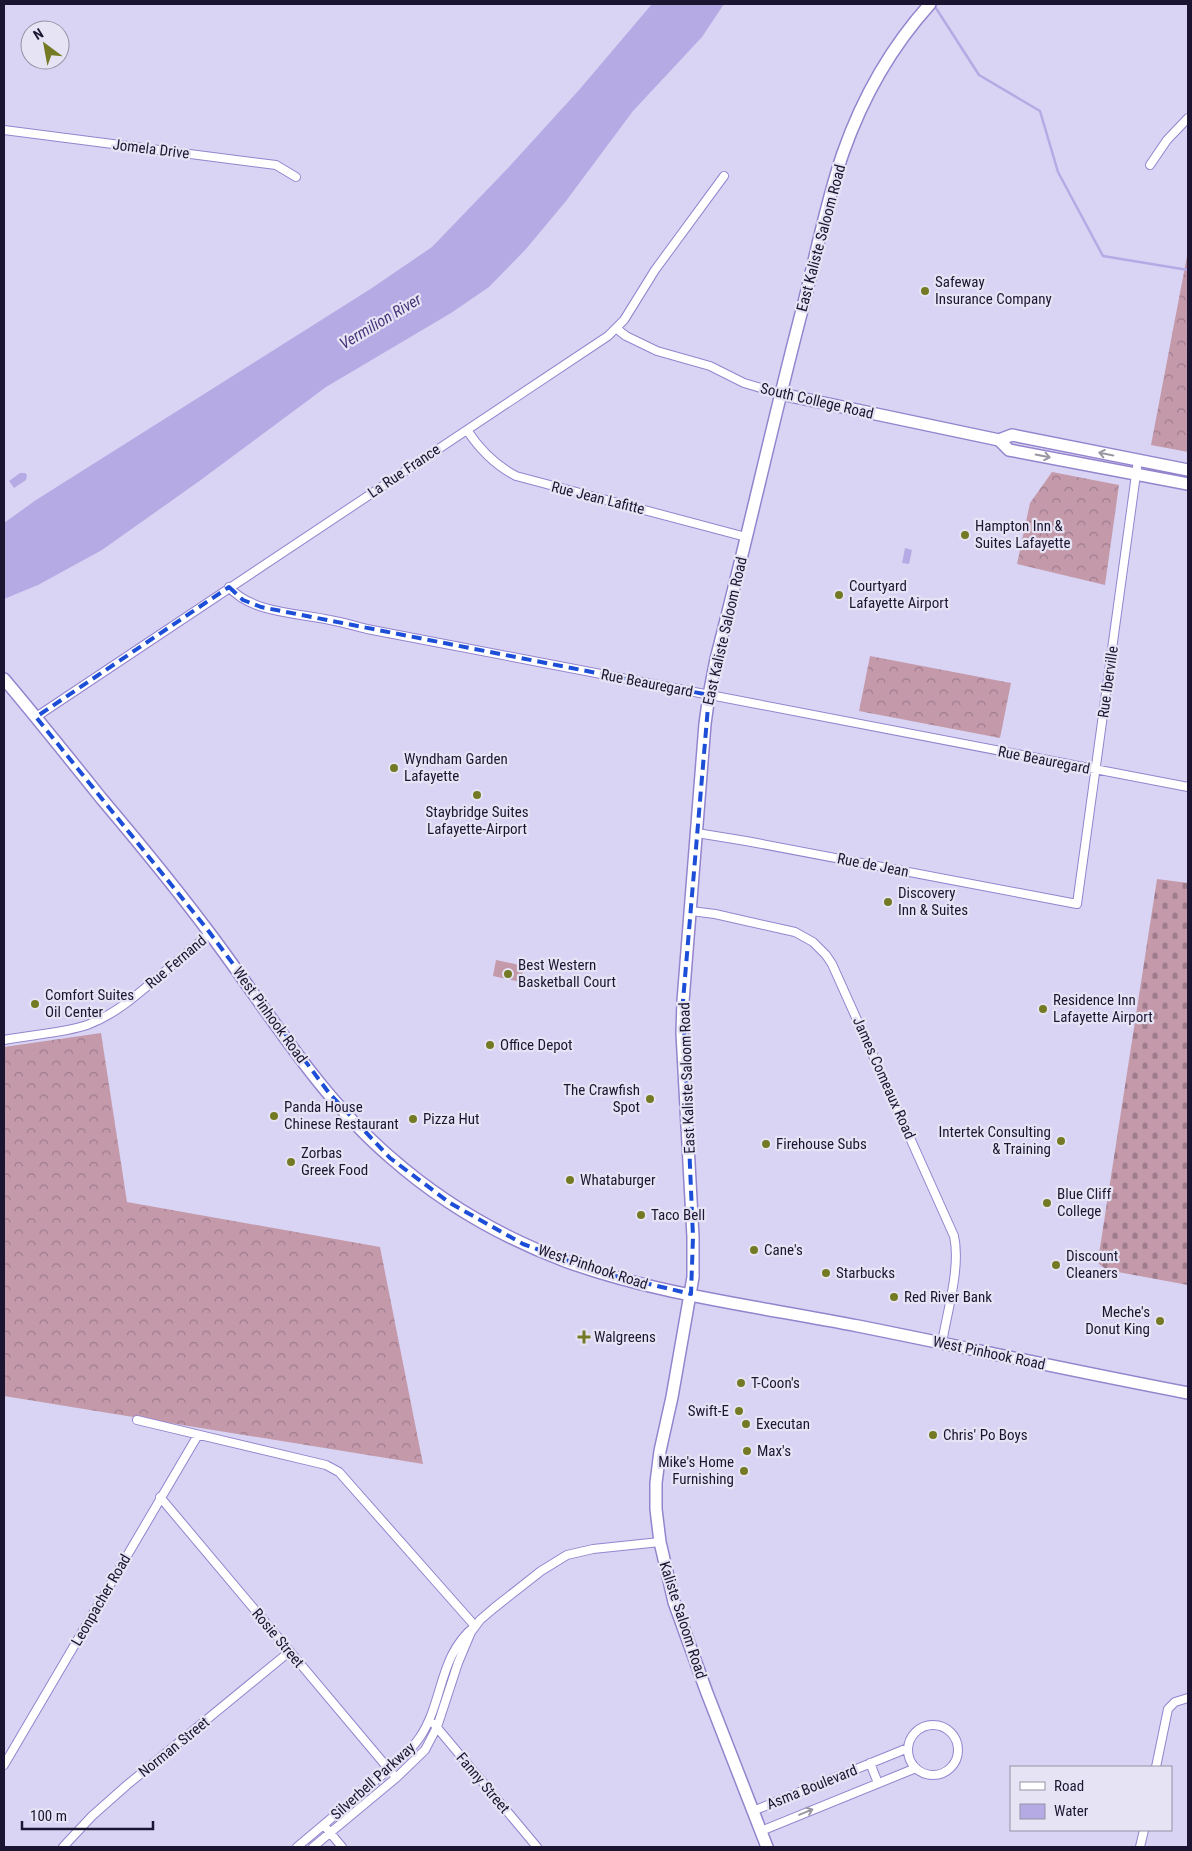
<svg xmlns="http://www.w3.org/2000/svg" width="1192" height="1851" font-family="'Roboto Condensed',sans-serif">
  <defs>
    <pattern id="forest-crowns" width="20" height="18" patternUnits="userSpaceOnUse" patternTransform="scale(1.25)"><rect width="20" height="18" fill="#c49aab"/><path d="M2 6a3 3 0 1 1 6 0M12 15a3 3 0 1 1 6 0" fill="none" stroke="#9e7c8c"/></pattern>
    <pattern id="cemetery-stones" width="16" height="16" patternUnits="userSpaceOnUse" patternTransform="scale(1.25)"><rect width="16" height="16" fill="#c49aab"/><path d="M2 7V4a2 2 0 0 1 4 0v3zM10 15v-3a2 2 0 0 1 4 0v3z" fill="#9e7c8c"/></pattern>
  </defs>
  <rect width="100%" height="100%" fill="#d9d4f4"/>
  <path fill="url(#forest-crowns)" d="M1188,251V452L1151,445Z
    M1052,472L1119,485L1105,585L1017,564L1030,503Z
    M870,656L1011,683L1000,738L859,711Z
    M101,1033L127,1202L380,1247L423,1464L4,1396V1047Z"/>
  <path fill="url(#cemetery-stones)" d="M1157,879L1188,883V1285L1107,1270L1099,1264V1254Z"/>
  <path fill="#c49aab" d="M496,960L524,966L521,982L493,976Z"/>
  <path fill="#b5aae4" d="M652,4H724L702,37L633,111L566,201L526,249L489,287L451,313L326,387L198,482L102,550L38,585L4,599V523L36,500L372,288L432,247L508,168L579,90Z
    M25,473L27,475L26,480L14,488L9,481L20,473Z
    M905,548L912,550L909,564L902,563Z"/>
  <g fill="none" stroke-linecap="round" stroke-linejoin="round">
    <path stroke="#b5aae4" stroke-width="2.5" d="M934,5L979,75L1040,111L1058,172L1103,256L1188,270"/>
    <g stroke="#9484ce" stroke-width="10">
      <path id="street" d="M4,130L276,165L296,177
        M1150,165L1167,140L1188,118
        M617,329L626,336L657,351L710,366L744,383L781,394
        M467,430C480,450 495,465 516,476L746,537
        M229,587C251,613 298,613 330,620C342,622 355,626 367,629L1188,787
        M36,717L608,336L624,320L655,270L724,176
        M697,833L746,841L1077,904L1138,460
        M691,911L715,914L795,932L813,942L826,955L832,964L954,1236C961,1267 947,1312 942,1343
        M4,1040C28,1035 64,1033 87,1025C114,1015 136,996 157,978C175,963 193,948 210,933
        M137,1420L326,1465L339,1472L475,1626C438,1656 444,1701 420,1737C407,1756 387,1771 370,1785C346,1806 321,1827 297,1847
        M160,1497L392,1773
        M434,1724L537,1847
        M908 1750a25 25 0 1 1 50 0a25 25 0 1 1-50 0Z
        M870,1763L878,1783
        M4,1765L198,1435
        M1156,1767L1168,1709L1175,1702L1188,1698
        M753,1811L908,1748
        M327,1829L342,1847
        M761,1831L916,1768
        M63,1847L92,1816L127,1785L289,1652
        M313,1847L396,1778L425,1750L437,1727L458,1663L471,1632L480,1620L494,1608L541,1571L567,1555L593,1549L660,1542
        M1140,1847L1144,1830"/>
    </g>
    <g stroke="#9484ce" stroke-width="14">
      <path id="secondary" d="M781,394L999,440L1012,435L1188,470
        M999,440L1009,450L1188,484
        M4,679C37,718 69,758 101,798C139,843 176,888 211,935C268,1011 318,1095 390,1157C441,1202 501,1237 565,1261C658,1295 762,1307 858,1326C968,1348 1078,1372 1188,1393
        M767,1847L707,1693L674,1602L660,1542L656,1509V1483L660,1451L672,1397L693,1277V1237L682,1033L683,1001L705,724L709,695L716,659C746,544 771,429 801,314C815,261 825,205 843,153C862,99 892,46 930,4"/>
    </g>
    <use href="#street" stroke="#fff" stroke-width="8"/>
    <use href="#secondary" stroke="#fff" stroke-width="11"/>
  </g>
  <defs><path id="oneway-shaft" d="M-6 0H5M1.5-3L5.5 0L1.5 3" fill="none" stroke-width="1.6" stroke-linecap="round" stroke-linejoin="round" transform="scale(1.25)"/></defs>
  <g stroke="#9996a2">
    <use href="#oneway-shaft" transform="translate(1106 454) rotate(-169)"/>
    <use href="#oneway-shaft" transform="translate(1043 456) rotate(11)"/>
    <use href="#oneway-shaft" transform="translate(806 1812) rotate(-22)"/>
  </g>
  <path fill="none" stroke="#1d4ed8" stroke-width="4" stroke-dasharray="10 6" stroke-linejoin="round" d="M229,587L243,600L261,607L709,695L683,1001L693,1237L691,1294L599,1272L523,1244L450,1203L390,1158L329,1093L207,929L36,717Z"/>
  <g fill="#747a24" stroke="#e6e4f4" stroke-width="2">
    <circle cx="925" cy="291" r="5"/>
    <circle cx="965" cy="535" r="5"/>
    <circle cx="839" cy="595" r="5"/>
    <circle cx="394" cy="768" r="5"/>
    <circle cx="477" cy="795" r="5"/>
    <circle cx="888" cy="902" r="5"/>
    <circle cx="508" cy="974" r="5"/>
    <circle cx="35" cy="1004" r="5"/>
    <circle cx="1043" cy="1009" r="5"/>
    <circle cx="490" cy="1045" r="5"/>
    <circle cx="650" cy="1099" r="5"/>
    <circle cx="274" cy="1116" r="5"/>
    <circle cx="413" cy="1119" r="5"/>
    <circle cx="1061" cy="1141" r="5"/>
    <circle cx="766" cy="1144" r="5"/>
    <circle cx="291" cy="1162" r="5"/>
    <circle cx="570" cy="1180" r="5"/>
    <circle cx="1047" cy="1203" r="5"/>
    <circle cx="641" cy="1215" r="5"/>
    <circle cx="754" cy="1250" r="5"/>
    <circle cx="1056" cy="1265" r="5"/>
    <circle cx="826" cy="1273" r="5"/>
    <circle cx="894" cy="1297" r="5"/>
    <circle cx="1160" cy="1321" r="5"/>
    <path d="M581.5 1329.5h5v5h5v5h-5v5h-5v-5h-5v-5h5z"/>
    <circle cx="741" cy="1383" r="5"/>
    <circle cx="739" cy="1411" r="5"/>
    <circle cx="746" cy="1424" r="5"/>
    <circle cx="933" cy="1435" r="5"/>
    <circle cx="747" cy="1451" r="5"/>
    <circle cx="744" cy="1471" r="5"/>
  </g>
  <g text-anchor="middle" stroke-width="4.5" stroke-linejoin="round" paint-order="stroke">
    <g font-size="15" fill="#1c1531" stroke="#e6e4f4">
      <text transform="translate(151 149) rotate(7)" y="5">Jomela Drive</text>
      <text transform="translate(821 238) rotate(-75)" y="5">East Kaliste Saloom Road</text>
      <text transform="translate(817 401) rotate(13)" y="5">South College Road</text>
      <text transform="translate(404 471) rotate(-34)" y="5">La Rue France</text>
      <text transform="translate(598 498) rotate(14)" y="5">Rue Jean Lafitte</text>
      <text transform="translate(725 631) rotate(-77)" y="5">East Kaliste Saloom Road</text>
      <text transform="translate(1108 682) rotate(-82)" y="5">Rue Iberville</text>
      <text transform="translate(647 683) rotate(11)" y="5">Rue Beauregard</text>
      <text transform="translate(1044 760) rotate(11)" y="5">Rue Beauregard</text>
      <text transform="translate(873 865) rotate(11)" y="5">Rue de Jean</text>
      <text transform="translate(176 962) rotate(-40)" y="5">Rue Fernand</text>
      <text transform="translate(270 1015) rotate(54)" y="5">West Pinhook Road</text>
      <text transform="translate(687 1078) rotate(-92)" y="5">East Kaliste Saloom Road</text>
      <text transform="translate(884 1078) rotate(66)" y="5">James Comeaux Road</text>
      <text transform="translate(593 1267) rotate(18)" y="5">West Pinhook Road</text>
      <text transform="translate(989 1353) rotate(12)" y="5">West Pinhook Road</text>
      <text transform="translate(101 1600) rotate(-60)" y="5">Leonpacher Road</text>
      <text transform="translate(683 1620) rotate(72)" y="5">Kaliste Saloom Road</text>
      <text transform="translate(278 1638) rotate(50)" y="5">Rosie Street</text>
      <text transform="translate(174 1747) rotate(-39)" y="5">Norman Street</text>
      <text transform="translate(373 1781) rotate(-42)" y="5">Silverbell Parkway</text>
      <text transform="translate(483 1783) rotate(50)" y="5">Fanny Street</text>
      <text transform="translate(812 1787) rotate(-22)" y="5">Asma Boulevard</text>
    </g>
    <g font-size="15" fill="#1c1531" stroke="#e6e4f4" text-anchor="start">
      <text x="935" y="287">Safeway<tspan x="935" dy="17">Insurance Company</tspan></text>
      <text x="975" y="531">Hampton Inn &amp;<tspan x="975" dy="17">Suites Lafayette</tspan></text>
      <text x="849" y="591">Courtyard<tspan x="849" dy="17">Lafayette Airport</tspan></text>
      <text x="404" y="764">Wyndham Garden<tspan x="404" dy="17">Lafayette</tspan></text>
      <text x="477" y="817" text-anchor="middle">Staybridge Suites<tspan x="477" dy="17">Lafayette-Airport</tspan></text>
      <text x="898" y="898">Discovery<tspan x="898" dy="17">Inn &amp; Suites</tspan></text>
      <text x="518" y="970">Best Western<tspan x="518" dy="17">Basketball Court</tspan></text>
      <text x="45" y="1000">Comfort Suites<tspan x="45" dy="17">Oil Center</tspan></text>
      <text x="1053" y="1005">Residence Inn<tspan x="1053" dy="17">Lafayette Airport</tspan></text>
      <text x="500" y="1050">Office Depot</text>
      <text x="640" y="1095" text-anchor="end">The Crawfish<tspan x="640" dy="17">Spot</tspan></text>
      <text x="284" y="1112">Panda House<tspan x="284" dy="17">Chinese Restaurant</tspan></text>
      <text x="423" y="1124">Pizza Hut</text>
      <text x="1051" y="1137" text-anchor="end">Intertek Consulting<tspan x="1051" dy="17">&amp; Training</tspan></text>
      <text x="776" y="1149">Firehouse Subs</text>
      <text x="301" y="1158">Zorbas<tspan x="301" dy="17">Greek Food</tspan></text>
      <text x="580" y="1185">Whataburger</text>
      <text x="1057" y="1199">Blue Cliff<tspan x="1057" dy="17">College</tspan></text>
      <text x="651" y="1220">Taco Bell</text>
      <text x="764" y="1255">Cane's</text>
      <text x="1066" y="1261">Discount<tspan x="1066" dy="17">Cleaners</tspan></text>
      <text x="836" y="1278">Starbucks</text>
      <text x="904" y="1302">Red River Bank</text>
      <text x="1150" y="1317" text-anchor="end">Meche's<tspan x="1150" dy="17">Donut King</tspan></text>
      <text x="594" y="1342">Walgreens</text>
      <text x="751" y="1388">T-Coon's</text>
      <text x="729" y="1416" text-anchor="end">Swift-E</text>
      <text x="756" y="1429">Executan</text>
      <text x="943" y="1440">Chris' Po Boys</text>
      <text x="757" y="1456">Max's</text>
      <text x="734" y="1467" text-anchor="end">Mike's Home<tspan x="734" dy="17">Furnishing</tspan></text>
    </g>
    <g font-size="16" font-style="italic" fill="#48357a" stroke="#e6e4f4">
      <text transform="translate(380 321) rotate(-31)" y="6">Vermilion River</text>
    </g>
  </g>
  <rect width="1192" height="1851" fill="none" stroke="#1c1531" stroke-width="10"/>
  <rect x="1010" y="1766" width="162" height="65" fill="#e6e4f4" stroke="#9591a6"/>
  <rect x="1020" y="1782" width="25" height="8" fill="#ffffff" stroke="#9591a6"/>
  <text x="1054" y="1791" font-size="15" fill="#1c1531">Road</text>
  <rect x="1020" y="1804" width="25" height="15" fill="#b5aae4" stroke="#9591a6"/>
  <text x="1054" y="1816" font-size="15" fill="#1c1531">Water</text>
  <g transform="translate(45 45) rotate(328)"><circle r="24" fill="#e6e4f4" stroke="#9591a6"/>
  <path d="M0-4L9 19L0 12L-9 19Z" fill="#747a24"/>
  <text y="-8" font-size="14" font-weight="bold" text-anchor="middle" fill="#1c1531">N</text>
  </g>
  <path d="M22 1821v8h131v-8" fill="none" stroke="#1c1531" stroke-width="2.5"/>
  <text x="30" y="1821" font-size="15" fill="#1c1531" stroke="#e6e4f4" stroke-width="4" paint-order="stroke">100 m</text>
</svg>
